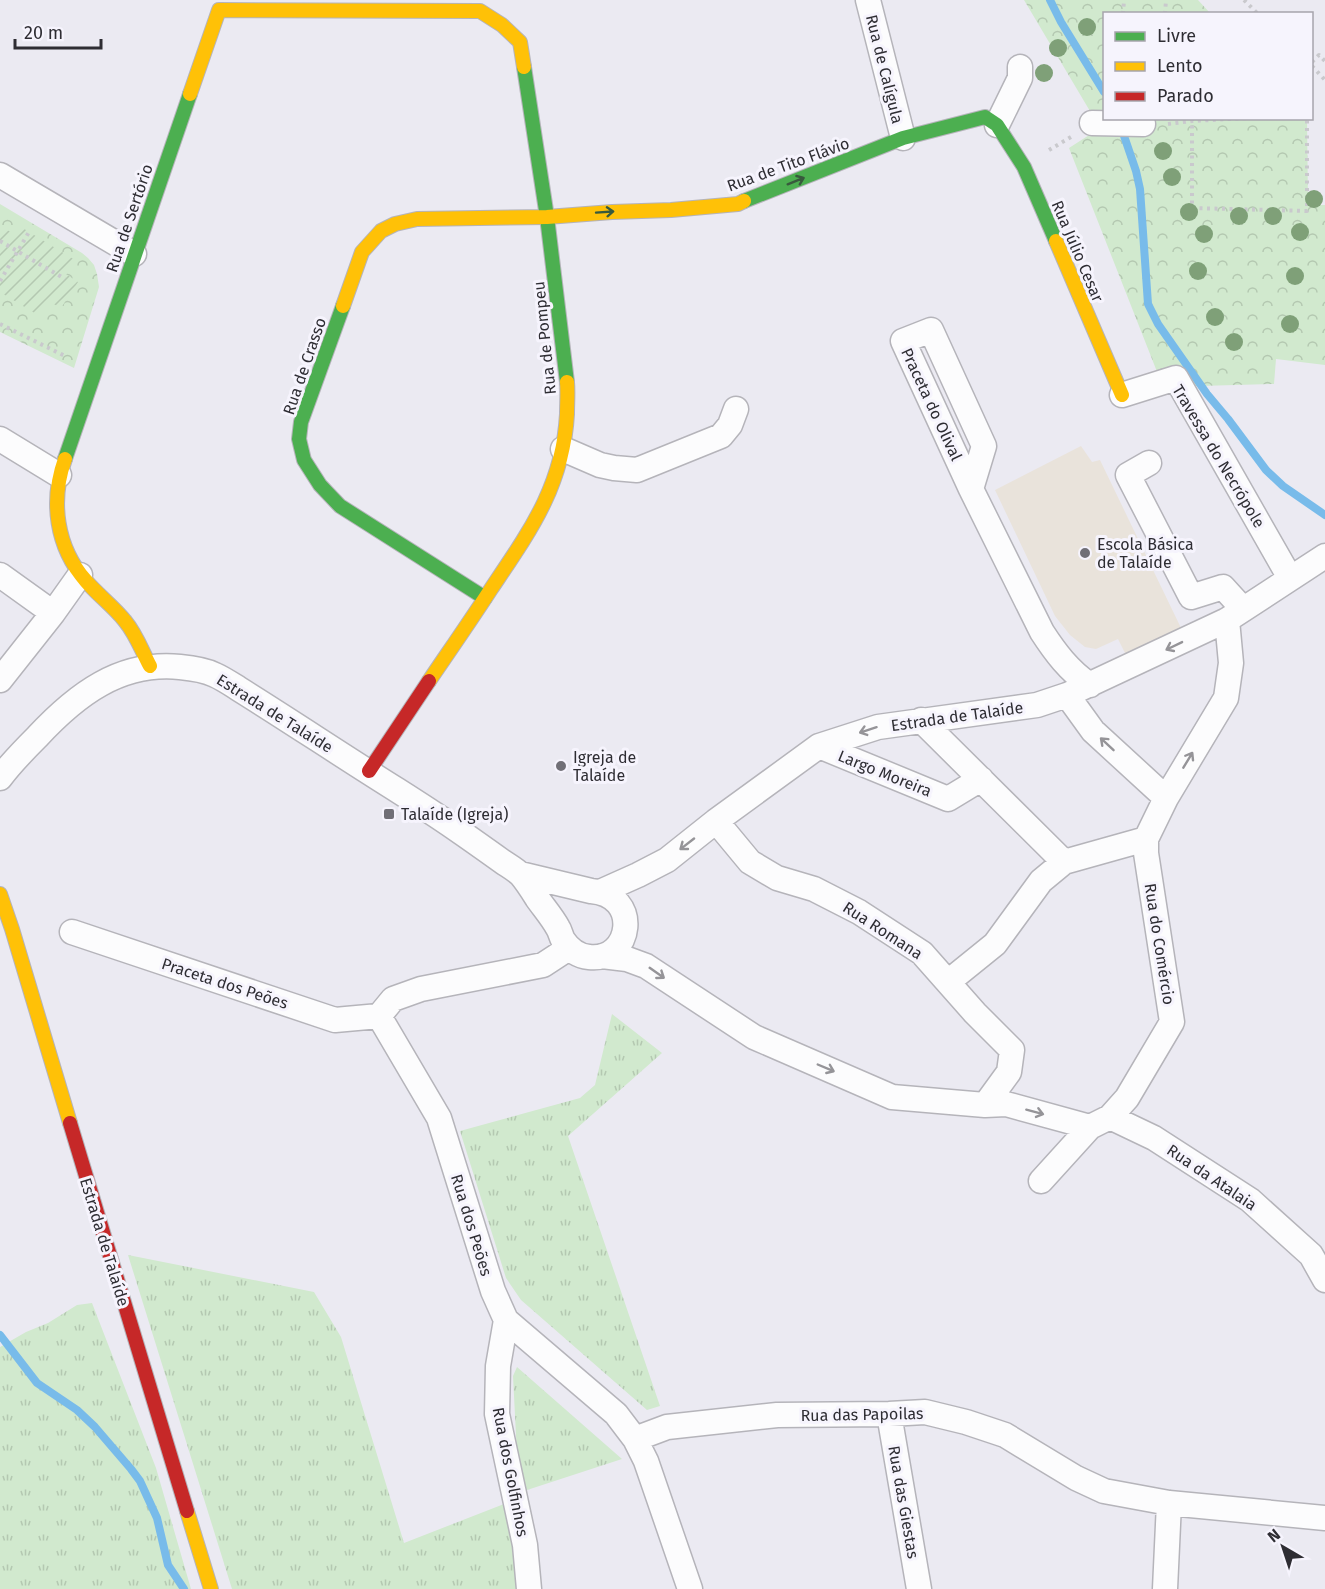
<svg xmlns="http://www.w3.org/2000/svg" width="1325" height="1589" font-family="'Fira Sans',sans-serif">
  <defs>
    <pattern id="grass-tufts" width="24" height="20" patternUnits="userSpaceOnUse" patternTransform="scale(1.5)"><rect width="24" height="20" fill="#d1e9ce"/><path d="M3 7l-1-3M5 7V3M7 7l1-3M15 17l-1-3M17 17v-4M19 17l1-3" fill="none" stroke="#b4c8b1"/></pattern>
    <pattern id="park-crowns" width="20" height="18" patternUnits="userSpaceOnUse" patternTransform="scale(1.5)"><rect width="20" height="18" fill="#d1e9ce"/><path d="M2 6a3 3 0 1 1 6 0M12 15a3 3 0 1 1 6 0" fill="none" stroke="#b4c8b1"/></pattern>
    <pattern id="garden-furrows" width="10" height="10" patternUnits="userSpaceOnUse" patternTransform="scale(1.5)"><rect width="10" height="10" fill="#d1e9ce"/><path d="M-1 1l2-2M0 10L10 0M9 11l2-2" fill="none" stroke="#b4c8b1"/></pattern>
  </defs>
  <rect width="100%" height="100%" fill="#ebeaf2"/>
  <path fill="#e9e3db" d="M1081,446L1092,462L1100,460L1181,628L1127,657L1118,639L1096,649L1085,647L1070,635L1055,616L995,490Z"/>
  <path fill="url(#grass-tufts)" d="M612,1014L662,1053L568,1136L660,1406L647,1410L521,1300L506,1278L460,1131L580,1098L595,1085Z
    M128,1255L314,1292L341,1337L404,1543L504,1504L523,1589H232Z
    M92,1303L156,1468L191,1589H0V1347L26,1332L48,1323L77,1305Z
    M517,1367L622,1459L524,1491L517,1455L513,1376Z"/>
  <path fill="url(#park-crowns)" d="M1024,0H1198L1210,13L1104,14V118L1307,119L1308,205H1325V365L1276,359L1274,384L1163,387L1069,148L1100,128Z
    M0,204L82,253L88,258L94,265L97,274L99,287L74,368L0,332Z"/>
  <path fill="url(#garden-furrows)" d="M0,226L16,235L21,227L75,260L66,274L78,282L61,308L50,302L41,317L0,292Z"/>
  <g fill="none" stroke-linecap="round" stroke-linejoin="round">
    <path stroke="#78bbea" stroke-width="8" d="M1050,0L1061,22L1104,92
      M1121,127L1136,171L1140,189L1148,304L1158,324L1207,394L1228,419L1266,470L1283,486L1325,515
      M0,1335L37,1383L77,1410L95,1427L131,1469L140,1481L157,1518L168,1565L184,1589"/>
    <g stroke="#b5b4ba" stroke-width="27">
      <path id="street" d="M868,0L903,138
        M1092,123L1143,124
        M997,125L1020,78V67
        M0,175L134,254
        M1122,395L1176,378L1290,578
        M0,439L59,475
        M563,449L600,465L614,468L637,470L721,436L730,425L736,409
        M1149,463L1128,475L1191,597L1223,587L1243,609
        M971,489L903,341L931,330L984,446L971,489L1042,632C1055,652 1069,671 1090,685
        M0,575L53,613L80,575
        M0,680L53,613
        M1067,695L1093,731L1166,798
        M921,720L1064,862
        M819,746L948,799L981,779
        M0,778C11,763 24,750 37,737C76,695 120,661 180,667C191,668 205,670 215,675C224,679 231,684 239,689C292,722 344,757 397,790C419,804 441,818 462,833C475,842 489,852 503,862C509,866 516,870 521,875C527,882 532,890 537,898C544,908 552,917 558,928C560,931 561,936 563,940C569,949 578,956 589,957C632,962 642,895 591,891L520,874
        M716,821L750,862L777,878L814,889L859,912L922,953L975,1013L1012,1050L1009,1072L985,1105
        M600,892L638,875L667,860L716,821L819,746L878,727L1037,705L1067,695L1227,620L1325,556
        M72,932L335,1020L379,1016
        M569,948L543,965L421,989L393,999L379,1016L439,1118L493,1291L506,1320L616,1414L635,1439L646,1461L690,1589
        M602,956L627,959L646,966L754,1037L892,1097L985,1105L1006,1104L1090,1127L1110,1117L1127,1098L1172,1022L1146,853V839L1166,798L1226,698L1231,663L1227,620
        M948,982L995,944L1041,881L1064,862L1146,839
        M1110,1117L1154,1138L1250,1200L1311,1255L1325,1280
        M1041,1181L1090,1127
        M506,1320L498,1366L497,1414L525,1545L529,1589
        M889,1414L919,1589
        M635,1439L667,1427L777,1415L889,1414L925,1412L966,1422L1005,1435L1076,1478L1104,1491L1169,1503L1325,1518
        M1165,1589L1169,1503"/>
    </g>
    <g stroke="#b5b4ba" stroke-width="16">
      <path id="fast" d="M524,67L547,217L567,382
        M744,201L903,138L985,117L997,125L1024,167L1056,241
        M343,306L301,422L299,439L304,460L320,485L340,506L485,598
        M65,459L190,94"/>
    </g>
    <g stroke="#b5b4ba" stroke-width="16">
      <path id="slow" d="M190,94L219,10L480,11L502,25L520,42L524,67
        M1056,241L1122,395
        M343,306L362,252L381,231L395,224L417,219L547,217L612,212L671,210L738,204L744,201
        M65,459C50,501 56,547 86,581C98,595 114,607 125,621C136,634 142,651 150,666
        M429,681C450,650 471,620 491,589C530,531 563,486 567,414C567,403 568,392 567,382
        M0,894L12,929L70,1123
        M187,1511L211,1589"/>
    </g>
    <g stroke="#b5b4ba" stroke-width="16">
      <path id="jam" d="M369,771L429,681
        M70,1123L187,1511"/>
    </g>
    <path stroke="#c9c9cd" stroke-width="4" stroke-dasharray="3 4.5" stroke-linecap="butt" d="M1244,0L1258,14
      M1123,14L1124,0
      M1165,14L1166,0
      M1312,62L1319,55L1325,61
      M1312,66L1325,80
      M1192,118V208L1307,211V118
      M1168,124L1192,121L1249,118
      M1049,150L1071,137
      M0,241L65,279
      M0,281L29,232
      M0,324L67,357"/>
    <use href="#street" stroke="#fcfcfd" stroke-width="24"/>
    <use href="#fast" stroke="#4caf50" stroke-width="14"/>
    <use href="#slow" stroke="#ffc107" stroke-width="14"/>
    <use href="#jam" stroke="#c62828" stroke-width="14"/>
  </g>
  <g fill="#7fa078">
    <circle cx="1087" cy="27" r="9"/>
    <circle cx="1058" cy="48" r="9"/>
    <circle cx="1044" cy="73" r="9"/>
    <circle cx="1163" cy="151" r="9"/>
    <circle cx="1172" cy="177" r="9"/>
    <circle cx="1314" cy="199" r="9"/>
    <circle cx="1189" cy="212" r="9"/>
    <circle cx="1239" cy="216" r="9"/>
    <circle cx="1273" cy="216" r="9"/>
    <circle cx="1300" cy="232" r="9"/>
    <circle cx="1204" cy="234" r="9"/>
    <circle cx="1198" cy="271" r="9"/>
    <circle cx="1295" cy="276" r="9"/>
    <circle cx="1215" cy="317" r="9"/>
    <circle cx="1290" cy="324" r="9"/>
    <circle cx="1234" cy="342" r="9"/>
  </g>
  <defs><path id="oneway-shaft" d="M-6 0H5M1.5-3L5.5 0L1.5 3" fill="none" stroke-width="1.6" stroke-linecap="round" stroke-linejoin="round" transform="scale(1.5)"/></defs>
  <g stroke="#385a3d">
    <use href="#oneway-shaft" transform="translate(796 181) rotate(-22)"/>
    <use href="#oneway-shaft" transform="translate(605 212) rotate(-4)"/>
  </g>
  <g stroke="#959498">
    <use href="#oneway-shaft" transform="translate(1174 646) rotate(154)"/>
    <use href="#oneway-shaft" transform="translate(868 730) rotate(162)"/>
    <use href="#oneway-shaft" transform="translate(1107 744) rotate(-137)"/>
    <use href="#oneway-shaft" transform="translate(1188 760) rotate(-59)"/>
    <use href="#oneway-shaft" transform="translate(687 844) rotate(142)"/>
    <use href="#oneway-shaft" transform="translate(657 973) rotate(35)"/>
    <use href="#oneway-shaft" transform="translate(826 1068) rotate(23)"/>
    <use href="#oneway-shaft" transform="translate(1035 1112) rotate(15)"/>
  </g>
  <g fill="#706f76" stroke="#f6f4fd" stroke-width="2">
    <circle cx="1085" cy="553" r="6"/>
    <circle cx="561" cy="766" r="6"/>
    <rect x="383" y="808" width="12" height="12" rx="3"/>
  </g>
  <g text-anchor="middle" stroke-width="6" stroke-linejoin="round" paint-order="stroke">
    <g font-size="16" fill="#2e2d33" stroke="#f6f4fd">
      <text transform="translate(885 69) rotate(76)" y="6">Rua de Calígula</text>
      <text transform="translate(788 164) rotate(-20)" y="6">Rua de Tito Flávio</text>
      <text transform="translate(129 218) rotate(-71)" y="6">Rua de Sertório</text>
      <text transform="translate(1078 251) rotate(67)" y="6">Rua Júlio Cesar</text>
      <text transform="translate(544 338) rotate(-96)" y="6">Rua de Pompeu</text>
      <text transform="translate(304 366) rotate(-71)" y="6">Rua de Crasso</text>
      <text transform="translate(932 404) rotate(65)" y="6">Praceta do Olival</text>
      <text transform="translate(1219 456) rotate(59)" y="6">Travessa do Necrópole</text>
      <text transform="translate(275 713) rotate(32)" y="6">Estrada de Talaíde</text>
      <text transform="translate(957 716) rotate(-8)" y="6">Estrada de Talaíde</text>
      <text transform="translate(885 773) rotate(22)" y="6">Largo Moreira</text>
      <text transform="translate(883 930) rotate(33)" y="6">Rua Romana</text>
      <text transform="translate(1160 944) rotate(81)" y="6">Rua do Comércio</text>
      <text transform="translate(225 983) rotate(18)" y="6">Praceta dos Peões</text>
      <text transform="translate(1212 1177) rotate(34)" y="6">Rua da Atalaia</text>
      <text transform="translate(472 1225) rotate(73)" y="6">Rua dos Peões</text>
      <text transform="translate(105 1242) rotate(73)" y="6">Estrada de Talaíde</text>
      <text transform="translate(862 1414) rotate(-1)" y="6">Rua das Papoilas</text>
      <text transform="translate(511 1472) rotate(79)" y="6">Rua dos Golfinhos</text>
      <text transform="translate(904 1502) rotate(80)" y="6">Rua das Giestas</text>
    </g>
    <g font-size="16" fill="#2e2d33" stroke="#f6f4fd" text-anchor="start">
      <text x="1097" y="550">Escola Básica<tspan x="1097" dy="18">de Talaíde</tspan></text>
      <text x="573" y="763">Igreja de<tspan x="573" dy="18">Talaíde</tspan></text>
      <text x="401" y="820">Talaíde (Igreja)</text>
    </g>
  </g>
  <rect x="1103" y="12" width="210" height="108" fill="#f6f4fd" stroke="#a6a4ac" stroke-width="1.5"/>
  <rect x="1115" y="32" width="30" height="9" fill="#4caf50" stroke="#a6a4ac" stroke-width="1.5"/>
  <text x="1157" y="42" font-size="18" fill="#2e2d33">Livre</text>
  <rect x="1115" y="62" width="30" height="9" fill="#ffc107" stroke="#a6a4ac" stroke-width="1.5"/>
  <text x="1157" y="72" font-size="18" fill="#2e2d33">Lento</text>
  <rect x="1115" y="92" width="30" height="9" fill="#c62828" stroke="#a6a4ac" stroke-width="1.5"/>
  <text x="1157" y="102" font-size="18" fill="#2e2d33">Parado</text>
  <g transform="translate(1283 1547) rotate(321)" stroke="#f6f4fd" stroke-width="4.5" paint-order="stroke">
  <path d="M0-4.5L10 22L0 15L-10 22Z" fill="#2e2d33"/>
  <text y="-9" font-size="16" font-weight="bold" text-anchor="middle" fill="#2e2d33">N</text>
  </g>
  <path d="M15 39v9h86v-9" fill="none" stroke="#2e2d33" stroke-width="3"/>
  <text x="24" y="39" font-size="18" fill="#2e2d33" stroke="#f6f4fd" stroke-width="4.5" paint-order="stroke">20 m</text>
</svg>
